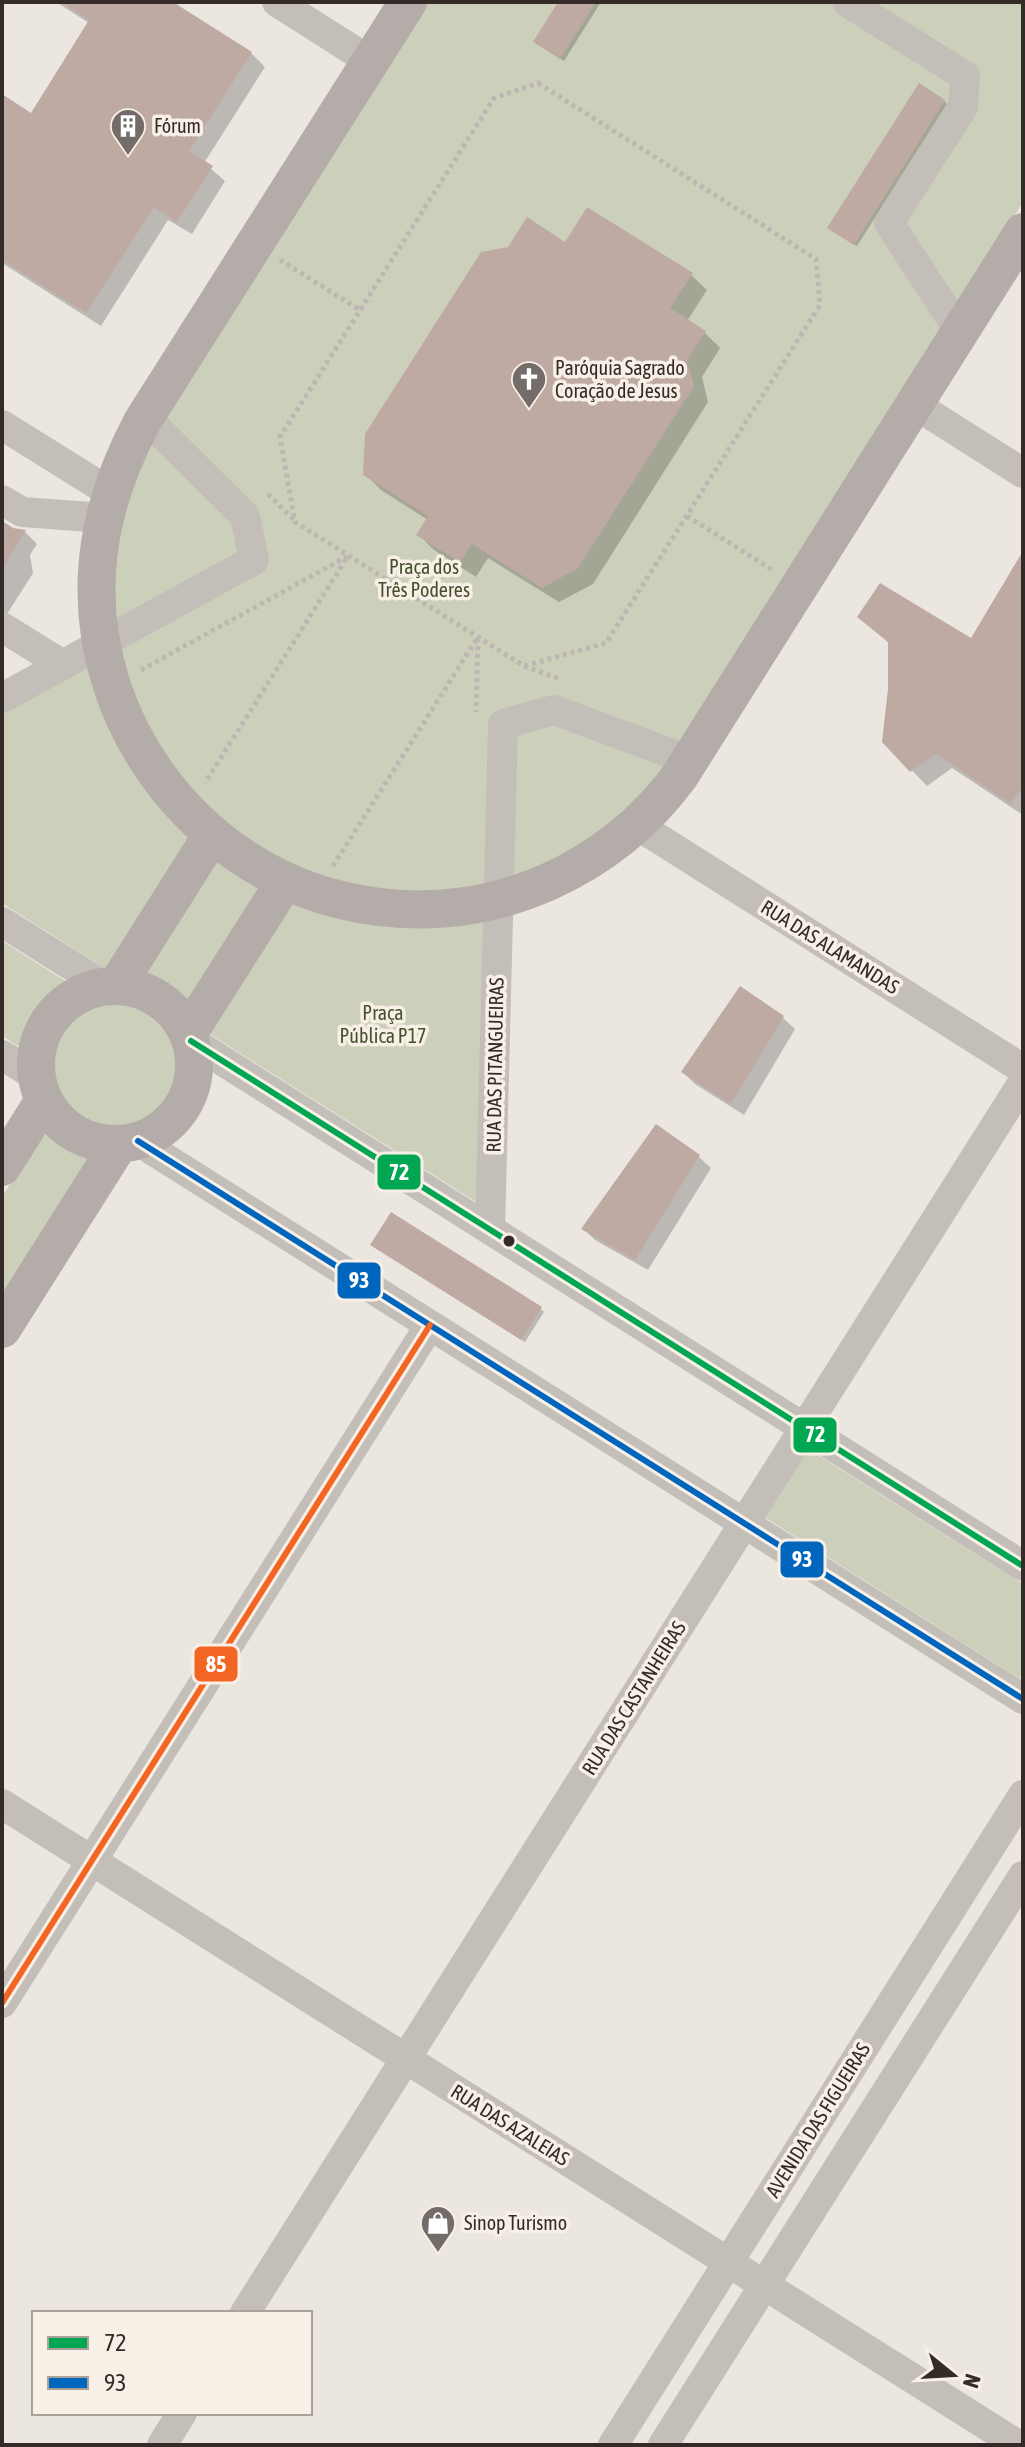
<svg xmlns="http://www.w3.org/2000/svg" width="1025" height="2447" font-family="'Asap Condensed',sans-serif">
  <rect width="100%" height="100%" fill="#ebe6e0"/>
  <path fill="#ccd0bb" d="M427,2H1023V202L670,761L625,814L561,859L485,888L408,895L328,881L254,847L193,796L147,729L120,653L113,573L127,495L161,422Z
    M89,662L216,858L488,919L481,1205L208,1033L188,1003L178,992L159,979L143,973L107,970L2,903V709Z
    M2,941L67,982C42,998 29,1020 21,1048L2,1036Z
    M52 1064a63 63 0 1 1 126 0a63 63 0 1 1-126 0Z
    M45,1129L68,1149L92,1157L2,1299V1197Z
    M805,1447L1023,1584V1669L1020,1679L761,1515Z"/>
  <path fill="#0003" d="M56,2H170L251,53L265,67L204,163L225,181L192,234L168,220L101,326L2,263V97L31,115L89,23Z
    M561,2H601L564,61L539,45Z
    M944,101L947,104L857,246L833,231Z
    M566,245L691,275L707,290L687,321L704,332L720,348L702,377L708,402L593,584L559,602L488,558L476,577L434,550L419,535L428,520L381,490L365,474Z
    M2,522L12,529L25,532L37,544L30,555L33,573L2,622Z
    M1023,555V815L952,768L927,786L884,741L890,690V644L860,617L972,641Z
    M783,1018L795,1029L744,1115L695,1084L683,1072Z
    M656,1126L699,1157L711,1168L648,1270L595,1240L584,1229Z
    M376,1248L541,1309L544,1312L525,1342Z"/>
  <path fill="#beaaa3" d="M61,2H173L252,52L189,151L213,166L177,222L154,207L86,313L2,260V94L31,113L89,20Z
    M558,2H596L560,59L533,42Z
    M919,83L945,100L854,245L827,228Z
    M587,207L693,273L670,308L706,331L687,360L694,386L578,568L542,588L472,544L460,562L416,535L428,516L363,475L365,434L481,252L508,247L527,217L565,242Z
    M2,521L13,528L26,530L2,569Z
    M1023,551V786L1011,804L936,754L910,772L882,742L888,689V642L857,617L880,583L971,638Z
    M740,986L784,1016L731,1104L681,1072Z
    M656,1124L700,1155L635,1260L581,1229Z
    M391,1212L542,1307L521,1340L370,1245Z"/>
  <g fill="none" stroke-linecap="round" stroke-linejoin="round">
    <path stroke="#bdb6b2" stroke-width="5" stroke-dasharray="4 4" stroke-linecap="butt" d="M538,83L816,259L820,305L606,643L524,666L295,522L280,437L494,98Z
      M280,260L360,310
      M268,494L295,521
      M687,516L774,571
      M524,666L562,680
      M141,670L348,556L205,783
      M333,866L478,637L476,712"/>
    <path stroke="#c4beb9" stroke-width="30" d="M277,2L370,61
      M847,2L965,76L963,107L889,223L960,332
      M914,404L1023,473
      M2,425L111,493
      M2,500L22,512L105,518
      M2,627L63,665
      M2,698L254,560L245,516L145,417
      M637,825L1023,1069
      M2,922L104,986
      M191,1041L1023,1566
      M2,1055L37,1077
      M138,1141L1023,1699
      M490,1230L503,724L554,710L689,760
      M2,1804L1018,2445
      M2,2003L430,1325
      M245,2313L1023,1082
      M162,2445L182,2413
      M613,2445L1023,1795
      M663,2445L1023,1876"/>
    <path stroke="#b3aca8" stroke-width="38" d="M408,2L142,422C117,469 100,518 97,572C88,723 195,865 341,900C410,917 483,911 548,882C601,858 645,823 679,777L1023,232
      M117,985L212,835
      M36 1065a79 79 0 1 1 158 0a79 79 0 1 1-158 0Z
      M188,1034L285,881
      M2,1167L44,1100
      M2,1329L119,1144"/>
    <g stroke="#f8f0e7" stroke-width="12">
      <path id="bus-1" d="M191,1041L1023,1566"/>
    </g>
    <g stroke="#f8f0e7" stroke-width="12">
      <path id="bus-2" d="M138,1141L1023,1699"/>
    </g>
    <g stroke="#f8f0e7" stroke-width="12">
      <path id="bus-3" d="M2,2003L430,1325"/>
    </g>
    <use href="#bus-1" stroke="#00a651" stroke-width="6"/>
    <use href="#bus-2" stroke="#0065bd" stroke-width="6"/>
    <use href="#bus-3" stroke="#f26522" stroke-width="6"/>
  </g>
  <defs>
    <g id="building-pin" transform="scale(1.8)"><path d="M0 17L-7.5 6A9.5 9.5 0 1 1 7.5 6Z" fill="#746c68" stroke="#f8f0e7"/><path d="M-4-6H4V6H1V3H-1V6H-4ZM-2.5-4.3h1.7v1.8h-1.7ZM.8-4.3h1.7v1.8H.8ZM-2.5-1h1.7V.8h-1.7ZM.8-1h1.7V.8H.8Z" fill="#fff"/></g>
    <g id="church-pin" transform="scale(1.8)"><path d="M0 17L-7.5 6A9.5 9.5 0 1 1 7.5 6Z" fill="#746c68" stroke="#f8f0e7"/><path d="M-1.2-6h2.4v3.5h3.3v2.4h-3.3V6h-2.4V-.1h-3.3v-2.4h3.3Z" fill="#fff"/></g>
    <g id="shop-pin" transform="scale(1.8)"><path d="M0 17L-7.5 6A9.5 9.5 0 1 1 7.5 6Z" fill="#746c68" stroke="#f8f0e7"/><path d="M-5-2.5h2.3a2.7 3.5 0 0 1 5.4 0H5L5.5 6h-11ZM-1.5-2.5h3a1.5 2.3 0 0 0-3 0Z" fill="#fff"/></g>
  </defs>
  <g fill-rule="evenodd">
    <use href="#building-pin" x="128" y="126"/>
    <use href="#church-pin" x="529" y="379"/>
    <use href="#shop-pin" x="438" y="2223"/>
  </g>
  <circle fill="#342b28" stroke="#f8f0e7" stroke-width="3" cx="509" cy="1241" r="7"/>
  <g text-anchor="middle" stroke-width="7" stroke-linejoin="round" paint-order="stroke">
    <g font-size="20" fill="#342b28" stroke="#f8f0e7" text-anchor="start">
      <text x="154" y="133">Fórum</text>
      <text x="555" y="375">Paróquia Sagrado<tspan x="555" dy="23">Coração de Jesus</tspan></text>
      <text x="464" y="2230">Sinop Turismo</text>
    </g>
    <g font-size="20" fill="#45512d" stroke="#f8f0e7">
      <text x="424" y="574">Praça dos<tspan x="424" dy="23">Três Poderes</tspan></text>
      <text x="383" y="1020">Praça<tspan x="383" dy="23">Pública P17</tspan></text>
    </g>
    <g font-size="20" fill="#342b28" stroke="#f8f0e7">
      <text transform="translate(830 947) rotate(32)" y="7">RUA DAS ALAMANDAS</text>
      <text transform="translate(495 1065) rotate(-89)" y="7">RUA DAS PITANGUEIRAS</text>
      <text transform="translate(634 1698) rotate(-58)" y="7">RUA DAS CASTANHEIRAS</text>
      <text transform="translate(818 2120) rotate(-58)" y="7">AVENIDA DAS FIGUEIRAS</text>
      <text transform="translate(510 2125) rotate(32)" y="7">RUA DAS AZALEIAS</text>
    </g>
  </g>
  <g stroke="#f8f0e7" stroke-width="3">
    <rect x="376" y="1153" width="46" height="38" rx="8" fill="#00a651"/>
    <rect x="336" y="1261" width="46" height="39" rx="8" fill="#0065bd"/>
    <rect x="792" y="1416" width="46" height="38" rx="8" fill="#00a651"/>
    <rect x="779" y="1540" width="46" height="39" rx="8" fill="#0065bd"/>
    <rect x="193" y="1645" width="46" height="38" rx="8" fill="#f26522"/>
  </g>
  <g font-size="22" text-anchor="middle" font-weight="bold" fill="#fff">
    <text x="399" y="1180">72</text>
    <text x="359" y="1288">93</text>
    <text x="815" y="1442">72</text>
    <text x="802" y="1567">93</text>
    <text x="216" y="1672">85</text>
  </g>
  <rect width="1025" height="2447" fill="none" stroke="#342b28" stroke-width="8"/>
  <rect x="32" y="2311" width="280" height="104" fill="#f8f0e7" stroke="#aaa19b" stroke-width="2"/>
  <rect x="48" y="2337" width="40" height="12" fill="#00a651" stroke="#aaa19b" stroke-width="2"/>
  <text x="104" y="2351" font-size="24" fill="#342b28">72</text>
  <rect x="48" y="2377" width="40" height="12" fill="#0065bd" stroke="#aaa19b" stroke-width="2"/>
  <text x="104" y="2391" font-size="24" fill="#342b28">93</text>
  <g transform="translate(953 2375) rotate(108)" stroke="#f8f0e7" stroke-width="6" paint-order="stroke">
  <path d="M0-6L14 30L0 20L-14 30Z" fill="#342b28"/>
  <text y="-12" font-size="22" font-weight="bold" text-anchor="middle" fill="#342b28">N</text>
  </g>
</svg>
